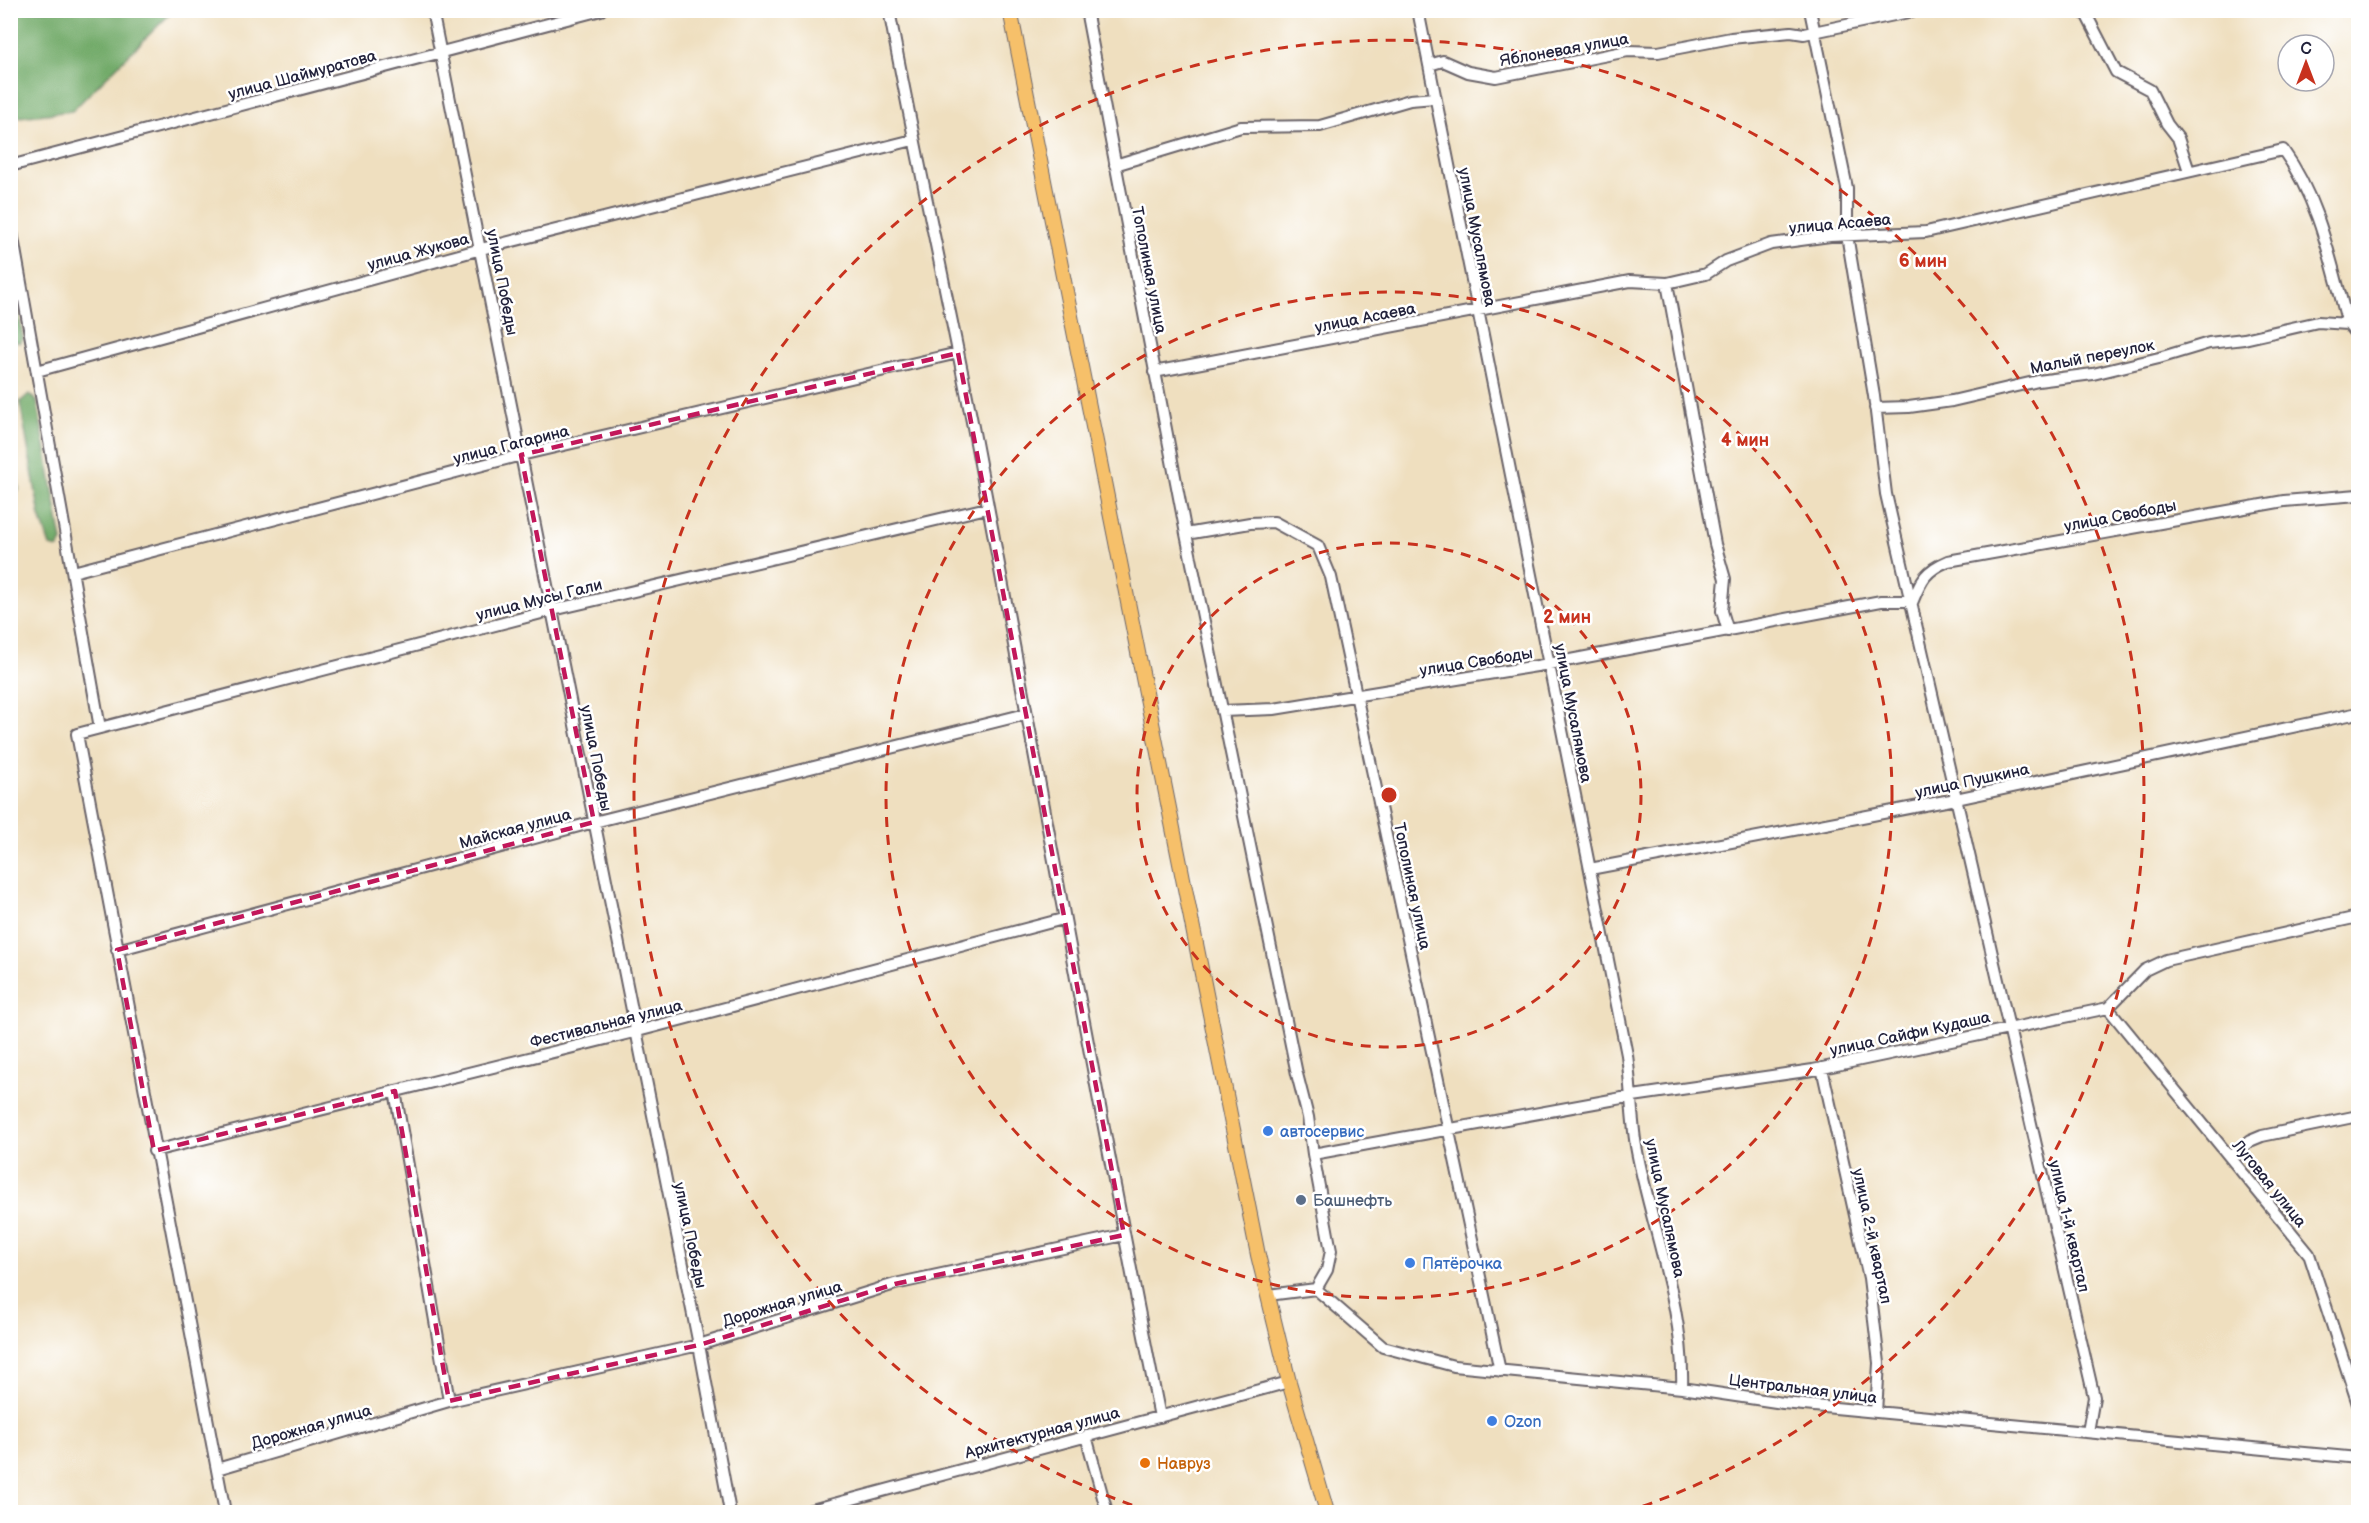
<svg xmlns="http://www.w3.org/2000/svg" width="2369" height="1523" font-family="'Balsamiq Sans',sans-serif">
  <rect width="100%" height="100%" fill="#fff"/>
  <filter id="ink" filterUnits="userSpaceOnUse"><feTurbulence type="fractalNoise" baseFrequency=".0167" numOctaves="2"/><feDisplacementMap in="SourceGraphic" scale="12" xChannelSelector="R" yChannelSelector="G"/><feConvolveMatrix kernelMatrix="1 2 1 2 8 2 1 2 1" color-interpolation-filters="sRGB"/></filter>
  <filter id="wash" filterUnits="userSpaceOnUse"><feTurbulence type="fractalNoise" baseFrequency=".008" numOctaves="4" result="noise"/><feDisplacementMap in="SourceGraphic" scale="24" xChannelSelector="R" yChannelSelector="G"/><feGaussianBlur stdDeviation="1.35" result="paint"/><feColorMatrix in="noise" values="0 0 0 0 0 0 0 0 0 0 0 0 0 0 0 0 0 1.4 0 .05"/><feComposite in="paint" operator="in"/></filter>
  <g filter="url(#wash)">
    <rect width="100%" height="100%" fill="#efdfbf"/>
    <path fill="#72aa69" stroke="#4a6652" stroke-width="1.5" d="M10,11L11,10L173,11L72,111L11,118Z
      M10,254L23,339L19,343L11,340V336Z
      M29,394L37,401L62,541L58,548L50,546L40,516L20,402Z
      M11,450L14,457L19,490L11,499Z"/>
  </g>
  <g filter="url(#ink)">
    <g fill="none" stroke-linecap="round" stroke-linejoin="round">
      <g stroke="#6a6469" stroke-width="14">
        <path id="minor" d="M432,10L699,1345L730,1512
          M889,10C915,150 946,288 973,427C1036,757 1094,1087 1160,1417
          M1086,10L1186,534L1297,1074L1308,1117L1313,1154
          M1418,10L1627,1055C1631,1085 1631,1116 1636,1146C1650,1224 1685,1308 1682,1388
          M1810,10L1847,188V235L1874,396L1886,494L2094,1397L2088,1432
          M2080,10L2087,16L2116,72L2150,90L2167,124L2178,138L2189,171
          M1429,65L1443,61L1468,72L1496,77L1628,51L1658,52L1731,38L1791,32L1804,34L1918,10
          M1115,165L1241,127L1320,126L1410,100L1435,98
          M10,166L601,10
          M10,221L100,728
          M1667,283L1715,544L1725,579L1722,611L1728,631
          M37,371L481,249L913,140
          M1154,372L1630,281L1667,283L1706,274L1726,261L1771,244L1830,236L1926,232L2283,150C2320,201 2331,264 2348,324L2358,337
          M1875,408L1909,407L1952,401L2038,381L2093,374L2159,358L2209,343L2244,339L2318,322L2348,324
          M1186,534L1250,523L1274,522L1318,546L1331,577L1500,1371
          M73,572L521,455L958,353
          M1911,605C1921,581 1924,571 1948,561L2284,501L2358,495
          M1222,711L1274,709L1549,664L1881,601H1910
          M1590,869L1956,799L2358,713
          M117,950L594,822L1026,714
          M2108,1008L2309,1254L2358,1404
          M1822,1068L1869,1278L1879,1363L1876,1412
          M395,1091L449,1401
          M154,1151L634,1032L1063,919
          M2230,1157L2250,1141L2262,1136L2358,1116
          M1316,1289L1327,1270L1331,1251L1313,1154L1633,1096L1813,1070L2108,1008L2145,970L2166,960L2358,917
          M1268,1295L1316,1289L1383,1347L1454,1366L1682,1388L1783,1403L2358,1458
          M1086,1436L1107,1512
          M217,1469L449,1401L699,1345L895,1284L1124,1235
          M225,1512L77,734L553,610L987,508
          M804,1512L1289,1382"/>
      </g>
      <g stroke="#6a6469" stroke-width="16">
        <path id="major" d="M1010,10L1258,1255L1289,1382L1327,1512"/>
      </g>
      <use href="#minor" stroke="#fff" stroke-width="10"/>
      <use href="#major" stroke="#f6c06b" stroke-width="14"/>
    </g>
  </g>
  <path fill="none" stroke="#c2185b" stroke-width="4.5" stroke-dasharray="12 8" stroke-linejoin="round" d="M958,353L1124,1235L895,1284L699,1345L449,1401L395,1091L154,1151L117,950L594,822L521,455Z"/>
  <g fill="none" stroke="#c8321e" stroke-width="3" stroke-dasharray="10 8">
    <circle cx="1389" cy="795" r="252"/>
    <circle cx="1389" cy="795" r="503"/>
    <path d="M1149 1511A755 755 0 1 1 1629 1511"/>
  </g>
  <g fill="#3f7fe0" stroke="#fff" stroke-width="2">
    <circle cx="1268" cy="1131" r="6"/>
    <circle cx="1410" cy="1263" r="6"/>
    <circle cx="1492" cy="1421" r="6"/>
  </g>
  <circle fill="#5c6f8a" stroke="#fff" stroke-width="2" cx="1301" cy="1200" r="6"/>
  <circle fill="#e8710a" stroke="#fff" stroke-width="2" cx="1145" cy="1463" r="6"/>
  <g text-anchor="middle" stroke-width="5" stroke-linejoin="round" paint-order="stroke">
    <g font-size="16" fill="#22223b" stroke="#fff">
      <text transform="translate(1564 49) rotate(-10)" y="6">Яблоневая улица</text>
      <text transform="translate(302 74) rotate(-15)" y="6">улица Шаймуратова</text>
      <text transform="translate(1840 223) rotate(-5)" y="6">улица Асаева</text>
      <text transform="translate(1478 237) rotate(79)" y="6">улица Мусалямова</text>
      <text transform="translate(418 251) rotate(-15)" y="6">улица Жукова</text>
      <text transform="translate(1150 270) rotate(79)" y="6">Тополиная улица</text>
      <text transform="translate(503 282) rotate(79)" y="6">улица Победы</text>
      <text transform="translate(1365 317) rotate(-11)" y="6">улица Асаева</text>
      <text transform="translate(2092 356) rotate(-11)" y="6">Малый переулок</text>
      <text transform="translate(511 444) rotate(-14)" y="6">улица Гагарина</text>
      <text transform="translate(2120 515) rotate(-11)" y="6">улица Свободы</text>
      <text transform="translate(539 599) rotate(-14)" y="6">улица Мусы Гали</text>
      <text transform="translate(1476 661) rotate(-9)" y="6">улица Свободы</text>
      <text transform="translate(1574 713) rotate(79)" y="6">улица Мусалямова</text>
      <text transform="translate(597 758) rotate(79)" y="6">улица Победы</text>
      <text transform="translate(1972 780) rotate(-12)" y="6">улица Пушкина</text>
      <text transform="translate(515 828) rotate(-15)" y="6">Майская улица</text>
      <text transform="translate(1413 886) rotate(78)" y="6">Тополиная улица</text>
      <text transform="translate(606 1023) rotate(-14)" y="6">Фестивальная улица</text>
      <text transform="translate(1910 1033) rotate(-12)" y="6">улица Сайфи Кудаша</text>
      <text transform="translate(2270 1183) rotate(51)" y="6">Луговая улица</text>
      <text transform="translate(1666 1208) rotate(78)" y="6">улица Мусалямова</text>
      <text transform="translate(2070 1226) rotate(77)" y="6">улица 1-й квартал</text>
      <text transform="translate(691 1235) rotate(78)" y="6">улица Победы</text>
      <text transform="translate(1873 1236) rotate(78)" y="6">улица 2-й квартал</text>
      <text transform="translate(782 1303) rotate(-17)" y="6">Дорожная улица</text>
      <text transform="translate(1803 1388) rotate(7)" y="6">Центральная улица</text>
      <text transform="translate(311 1426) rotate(-16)" y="6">Дорожная улица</text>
      <text transform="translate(1042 1432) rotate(-15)" y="6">Архитектурная улица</text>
    </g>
    <g font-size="16" fill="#366cbe" stroke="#fff" text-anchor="start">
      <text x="1280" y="1137">автосервис</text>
      <text x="1422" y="1269">Пятёрочка</text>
      <text x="1504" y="1427">Ozon</text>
    </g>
    <g font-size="16" fill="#4e5e75" stroke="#fff" text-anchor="start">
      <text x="1313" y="1206">Башнефть</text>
    </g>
    <g font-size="16" fill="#c56008" stroke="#fff" text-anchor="start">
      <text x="1157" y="1469">Навруз</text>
    </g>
  </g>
  <circle cx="1389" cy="795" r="9" fill="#c8321e" stroke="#fff" stroke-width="3"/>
  <g font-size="18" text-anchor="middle" font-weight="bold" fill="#c8321e" stroke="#fff" stroke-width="5" stroke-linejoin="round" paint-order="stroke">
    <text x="1923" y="267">6 мин</text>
    <text x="1745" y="446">4 мин</text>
    <text x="1567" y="623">2 мин</text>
  </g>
  <rect width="2369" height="1523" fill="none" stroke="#fff" stroke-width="36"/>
  <g transform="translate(2306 63)"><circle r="28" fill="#ffffff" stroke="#a7a7b1" stroke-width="1.5"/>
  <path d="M0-4.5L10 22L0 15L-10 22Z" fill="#c8321e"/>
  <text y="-9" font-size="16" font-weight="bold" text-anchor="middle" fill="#22223b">С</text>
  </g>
</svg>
